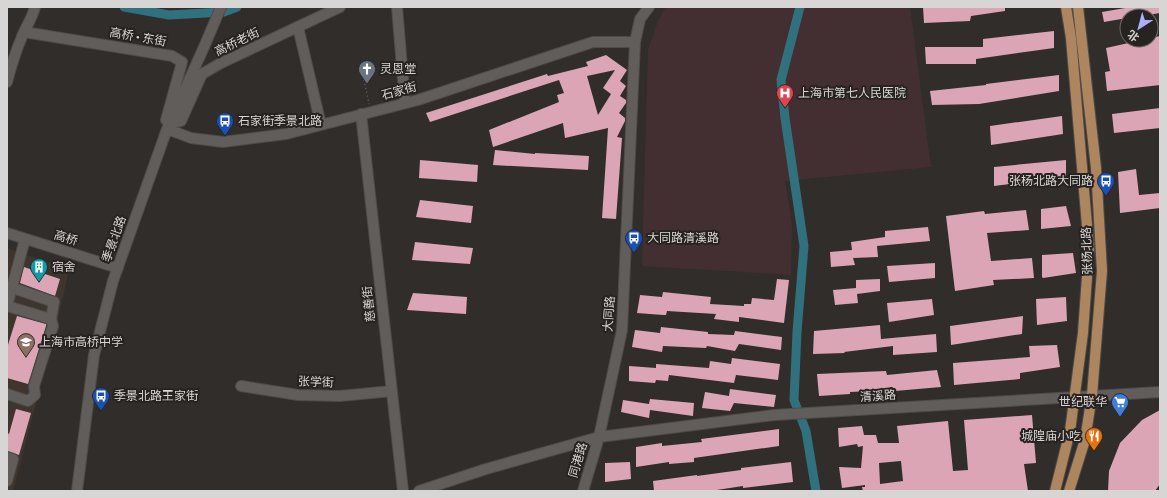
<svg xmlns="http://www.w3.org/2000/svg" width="1167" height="498" font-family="Literata,'Noto Sans SC',serif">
  <rect width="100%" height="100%" fill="#312d2b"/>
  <path fill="#3d352e" d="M7,248L69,270L56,327L36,387V403L13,491H7Z"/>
  <path fill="#432f32" d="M666,7H910L931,167L785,181L792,224L791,275L642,266L648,50L658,21Z"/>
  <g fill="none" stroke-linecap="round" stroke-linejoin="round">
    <path stroke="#30717d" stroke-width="9" d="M124,7L169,15L224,12L237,7
      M800,7L781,80L785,118L804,246L797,332L794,400L806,431L816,491"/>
  </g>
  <path fill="#dba5b6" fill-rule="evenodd" d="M923,7H1005V11L971,16L970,21L924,23Z
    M1131,7H1160V13L1142,16H1127V18L1104,22L1102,12Z
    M1054,31V48L976,59V64H926L925,47H983V39Z
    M1160,36V85L1107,91L1105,72L1110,71L1106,48L1142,40H1151V38Z
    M606,55L627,70L620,81L626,86L620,96L626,100V103L619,113L625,118V121L617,137L622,138L616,219L602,218L608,128L565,138L563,123L493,147L489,130L559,102L557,95L564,93L559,80L430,122L426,113L547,74L548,76L588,66L586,62ZM615,70L603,88L611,94L598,115L587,76Z
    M1059,75V91L979,104L932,105L930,91L986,85V84Z
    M1160,108V128L1114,133L1112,114Z
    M1062,116L1063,134L991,145L990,126Z
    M495,150L535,154V153L589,156L588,170L493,165Z
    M420,160L478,165L477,182L419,178Z
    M1066,160V177L994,186V167Z
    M1136,169L1139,195L1160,193V208L1120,213L1118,172Z
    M420,200L473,206L471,223L416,217Z
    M1066,206L1071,226L1041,229V209Z
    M1026,210L1029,230L987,233L991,261L1032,258L1034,278L993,280L994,285L955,291L946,216L984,211L985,214Z
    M928,227L930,241L877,246L878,257L853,258L855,265L831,267L830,252L852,250L851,242L885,237V231Z
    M415,242L473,248L470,264L412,260Z
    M1073,253L1076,273L1043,278L1042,277V255Z
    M935,263V278L889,282L887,266Z
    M24,267L60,279L55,296L20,283Z
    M777,279L789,280L784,323L739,317V322L714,319L716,314L667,311L666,315H663L637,313L640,295L662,297L663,292L711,297L710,304L744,306V304H751L752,298L774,300Z
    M880,279V291L857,294L858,303L835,305L833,290L856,288V280Z
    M413,293L467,297L466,314L407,310Z
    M1066,297L1067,321L1037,325L1036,299Z
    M932,299L934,315L889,322L887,303Z
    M17,316L46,324V326L28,384L7,378V348Z
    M1023,316L1022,334L951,345L950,326Z
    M880,325L881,339L936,334L937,352L893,355V346L844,352L845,353L813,354L814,331Z
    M661,327L708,332V334L734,335L735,331L782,337L781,350L739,344L735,351L707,346L706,348L663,346L662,352L632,347L635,330L660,333Z
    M1057,345L1060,367L1020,373V379L954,385L953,363L1030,357L1029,346Z
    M732,358L780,364L778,380L736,375L734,383L669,375L668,381L656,380L655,383L629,381V366L656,368V364L709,368L710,361L731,364Z
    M937,370L941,387L895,391V390L850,392V394L819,396L817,374L886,371L887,375Z
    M730,389L776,395L774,407L734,403L730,411L702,408L705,392L729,396Z
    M650,399L694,403L693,416L650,410L649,418L621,412L623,400L649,404Z
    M16,409L31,413L19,455L7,451V433L9,434Z
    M1160,410V484L1155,491H1108L1109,471L1120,443L1142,420Z
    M1032,415L1036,463L1024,464L1028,491H863L862,487H865V485L842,488L839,467L861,468L863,446L858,447L857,444L839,447L838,428L862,426L864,435H876L878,443H899L897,426L948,421L953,471L968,470L964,420ZM901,461L903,481L880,484L879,463Z
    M779,429V446L694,458V462L669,464V462L636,467V447L662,443V446L702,442L701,439Z
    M630,462L631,479L605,482V463Z
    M791,462L793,482L743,488V486L710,491H654L653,481L697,475V476L741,470V468Z"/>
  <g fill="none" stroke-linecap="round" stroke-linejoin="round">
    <g stroke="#4e4b49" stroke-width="12">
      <path id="minor" d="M397,7L405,103
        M298,27L321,125
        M24,32L172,56L182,62L166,120L170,123L181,121L202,74L221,63L340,7
        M7,82C11,67 15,53 21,39C25,28 32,19 35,7
        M361,114L403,491
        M167,129L191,138L223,142L286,134L418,100L593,42H635
        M7,233L118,268
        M7,286L54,302L51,319L7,306
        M7,306L25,239
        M241,386L298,395L340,396L392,391
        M7,394L28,401L35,395L34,386L53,326L51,319
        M7,457L13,459L7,481
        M77,491L94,355L113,281L167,129L204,47L221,7
        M419,491L486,469L599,437L774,415L1160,392
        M583,491L599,437L622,330L635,42L640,19L649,7"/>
    </g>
    <g stroke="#4e4b49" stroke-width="12">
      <path id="major" d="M1055,491L1070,431L1083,333L1089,249L1071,38L1066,7
        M1069,491L1085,440L1092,395L1102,271L1096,168L1078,7"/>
    </g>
    <path stroke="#63605e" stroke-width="1.5" stroke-dasharray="1 3" stroke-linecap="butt" d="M364,80L369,104"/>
    <use href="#minor" stroke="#615d5b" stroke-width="10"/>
    <use href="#major" stroke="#ad8660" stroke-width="10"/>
  </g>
  <defs>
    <g id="church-pin" transform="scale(0.9)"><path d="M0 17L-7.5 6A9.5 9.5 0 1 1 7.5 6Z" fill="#6b7280" stroke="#272321"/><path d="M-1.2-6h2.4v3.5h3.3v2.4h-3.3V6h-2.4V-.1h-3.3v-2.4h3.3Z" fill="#fff"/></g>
    <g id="hospital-pin" transform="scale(0.9)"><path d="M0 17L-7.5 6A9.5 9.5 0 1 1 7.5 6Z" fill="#e0444e" stroke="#272321"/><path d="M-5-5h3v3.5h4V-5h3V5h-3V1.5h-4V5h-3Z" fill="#fff"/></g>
    <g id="bus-pin" transform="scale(0.9)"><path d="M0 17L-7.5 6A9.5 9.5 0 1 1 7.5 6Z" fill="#1a4fb4" stroke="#272321"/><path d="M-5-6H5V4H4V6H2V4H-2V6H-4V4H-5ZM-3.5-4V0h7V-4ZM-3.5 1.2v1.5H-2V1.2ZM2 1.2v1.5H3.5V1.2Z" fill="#fff"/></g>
    <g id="building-pin" transform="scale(0.9)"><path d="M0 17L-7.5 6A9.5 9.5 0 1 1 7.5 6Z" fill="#0f9aa8" stroke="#272321"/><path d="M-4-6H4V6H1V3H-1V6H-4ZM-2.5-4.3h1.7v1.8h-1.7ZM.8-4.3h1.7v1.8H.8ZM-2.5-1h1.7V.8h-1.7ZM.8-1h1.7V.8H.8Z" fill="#fff"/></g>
    <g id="school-pin" transform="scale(0.9)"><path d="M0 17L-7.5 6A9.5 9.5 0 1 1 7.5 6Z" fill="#8d6e63" stroke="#272321"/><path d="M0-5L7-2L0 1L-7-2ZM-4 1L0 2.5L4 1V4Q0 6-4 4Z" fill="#fff"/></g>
    <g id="supermarket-pin" transform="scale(0.9)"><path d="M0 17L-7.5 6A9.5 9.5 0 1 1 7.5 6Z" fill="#3f7fe0" stroke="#272321"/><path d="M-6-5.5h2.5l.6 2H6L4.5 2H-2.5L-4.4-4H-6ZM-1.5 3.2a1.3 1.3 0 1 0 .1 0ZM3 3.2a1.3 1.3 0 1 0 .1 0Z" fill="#fff"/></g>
    <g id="restaurant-pin" transform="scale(0.9)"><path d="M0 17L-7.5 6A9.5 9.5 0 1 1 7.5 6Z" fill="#e8710a" stroke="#272321"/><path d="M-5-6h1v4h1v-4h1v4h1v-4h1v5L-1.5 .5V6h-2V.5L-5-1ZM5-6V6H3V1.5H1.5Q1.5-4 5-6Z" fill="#fff"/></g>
  </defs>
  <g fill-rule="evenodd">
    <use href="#church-pin" x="367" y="69"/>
    <use href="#hospital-pin" x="785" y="93"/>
    <use href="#bus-pin" x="225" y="121"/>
    <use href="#bus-pin" x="1106" y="181"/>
    <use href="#bus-pin" x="634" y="238"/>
    <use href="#building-pin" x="39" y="267"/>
    <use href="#school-pin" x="26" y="342"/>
    <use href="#bus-pin" x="101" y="396"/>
    <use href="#supermarket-pin" x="1120" y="402"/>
    <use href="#restaurant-pin" x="1094" y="436"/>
  </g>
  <g text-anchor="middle" stroke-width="4" stroke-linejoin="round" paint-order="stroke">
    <g font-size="12" fill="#d8d6d4" stroke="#272321">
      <text transform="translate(138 37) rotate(10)" y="4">高桥 • 东街</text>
      <text transform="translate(237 42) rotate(-26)" y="4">高桥老街</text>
      <text transform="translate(399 91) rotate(-15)" y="4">石家街</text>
      <text transform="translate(66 238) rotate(17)" y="4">高桥</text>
      <text transform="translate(114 239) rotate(-70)" y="4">季景北路</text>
      <text transform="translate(1087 251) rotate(-92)" y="4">张杨北路</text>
      <text transform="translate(369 304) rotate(-96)" y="4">慈善街</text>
      <text transform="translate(609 314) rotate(-86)" y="4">大同路</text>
      <text transform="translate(316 382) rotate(2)" y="4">张学街</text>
      <text transform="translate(878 396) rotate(-4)" y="4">清溪路</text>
      <text transform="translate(578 460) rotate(-73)" y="4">同港路</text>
    </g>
    <g font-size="12" fill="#d8d6d4" stroke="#272321" text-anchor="start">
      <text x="380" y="73">灵恩堂</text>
      <text x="798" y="97">上海市第七人民医院</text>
      <text x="238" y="125">石家街季景北路</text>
      <text x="1093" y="185" text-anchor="end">张杨北路大同路</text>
      <text x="647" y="242">大同路清溪路</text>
      <text x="52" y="271">宿舍</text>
      <text x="39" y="346">上海市高桥中学</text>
      <text x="114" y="400">季景北路王家街</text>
      <text x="1107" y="406" text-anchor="end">世纪联华</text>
      <text x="1081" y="440" text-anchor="end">城隍庙小吃</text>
    </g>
  </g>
  <rect width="1167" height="498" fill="none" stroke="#d8d6d4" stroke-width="16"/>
  <g transform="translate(1139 28) rotate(216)"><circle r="19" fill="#272321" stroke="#6e6b69"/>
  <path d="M0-3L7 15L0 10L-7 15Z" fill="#abaffb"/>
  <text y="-6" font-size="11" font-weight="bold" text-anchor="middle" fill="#d8d6d4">北</text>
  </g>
</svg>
